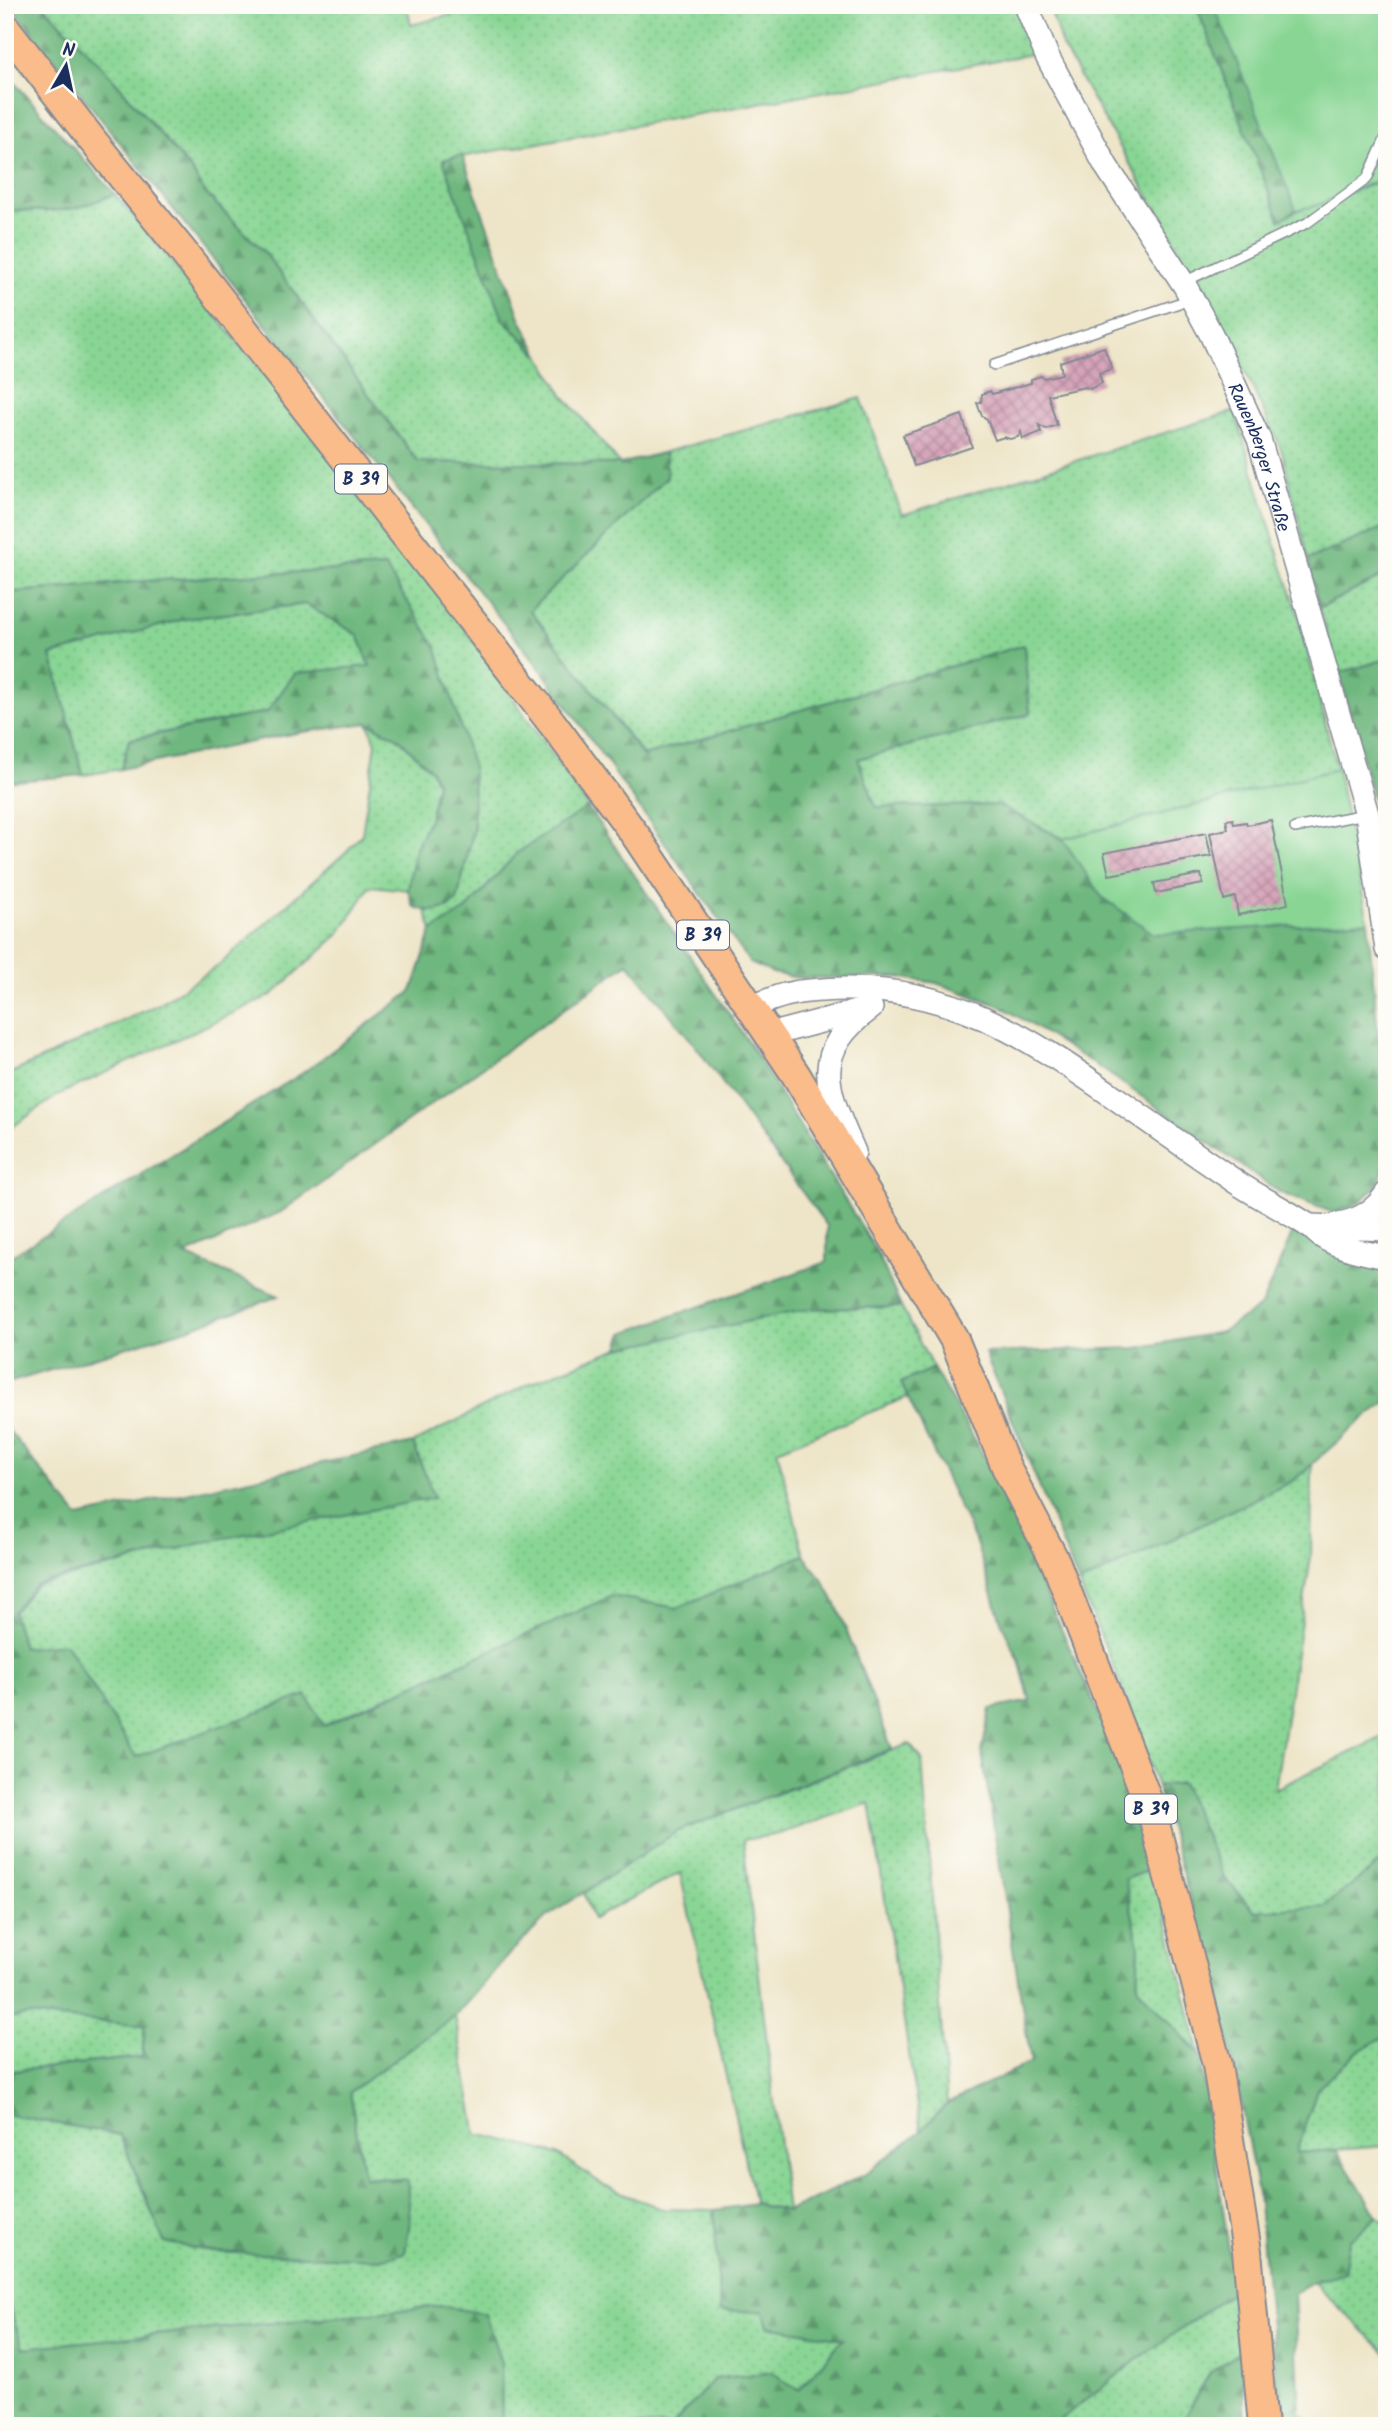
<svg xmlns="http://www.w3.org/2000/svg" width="1392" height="2431" font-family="Kalam,sans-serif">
  <defs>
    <pattern id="grass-dots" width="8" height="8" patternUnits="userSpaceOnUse" patternTransform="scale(1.75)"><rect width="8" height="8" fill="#89d694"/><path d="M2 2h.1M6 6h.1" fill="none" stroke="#76b882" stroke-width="1.8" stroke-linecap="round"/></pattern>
    <pattern id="forest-firs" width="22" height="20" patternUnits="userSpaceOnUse" patternTransform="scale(1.75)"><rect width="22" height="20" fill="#6eb77e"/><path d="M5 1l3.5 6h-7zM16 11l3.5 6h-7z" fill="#5a956a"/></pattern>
    <pattern id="building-cross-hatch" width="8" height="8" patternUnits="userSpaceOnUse" patternTransform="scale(1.75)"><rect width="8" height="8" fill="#d5a1b7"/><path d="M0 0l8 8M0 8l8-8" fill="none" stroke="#ac8498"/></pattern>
  </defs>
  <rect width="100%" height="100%" fill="#fdfcf7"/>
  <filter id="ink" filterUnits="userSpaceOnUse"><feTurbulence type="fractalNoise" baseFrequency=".0143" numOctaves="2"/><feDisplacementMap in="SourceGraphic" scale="14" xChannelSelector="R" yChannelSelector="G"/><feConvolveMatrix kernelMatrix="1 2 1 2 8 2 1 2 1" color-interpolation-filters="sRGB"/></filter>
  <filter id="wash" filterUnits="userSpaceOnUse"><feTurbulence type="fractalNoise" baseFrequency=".00686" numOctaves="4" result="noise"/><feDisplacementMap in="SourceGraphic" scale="28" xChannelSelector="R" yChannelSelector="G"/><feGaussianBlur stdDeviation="1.57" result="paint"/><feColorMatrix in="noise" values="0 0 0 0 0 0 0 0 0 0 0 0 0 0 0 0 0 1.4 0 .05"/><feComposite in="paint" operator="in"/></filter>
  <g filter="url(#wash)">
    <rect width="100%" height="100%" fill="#eee5c8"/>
    <path fill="url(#grass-dots)" stroke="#528279" stroke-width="2" d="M43,5H407L411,25L490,5H1015L1037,53L444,160L503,319L541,357L563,395L620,464L418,462L265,253L205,193L192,171L109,74Z
      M1049,5H1196L1280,220C1311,200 1354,196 1387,177V305L1374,338L1387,345V526L1308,560L1282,451L1226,331L1062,46Z
      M115,194L320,441L448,604L588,807L517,853L466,910L432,931L426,912L448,908L457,901L474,827L385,567L145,581L5,593V492L10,486L12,433L5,413V210L48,211L77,208Z
      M861,398L902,515L1235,411L1281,563L1296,606L1337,769L1063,839L998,805L876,807L858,759L1030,714L1024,645L644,756L530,610L667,477L665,452Z
      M1387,574V659L1339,673L1319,608Z
      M305,604L358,635L371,666L295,674L267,712L129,739L121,769L83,775L51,655L185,619Z
      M368,723L397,737L431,770L437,783L430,817L415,850L408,890L370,886L339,934L272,995L58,1095L5,1132V1076L157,1005L218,966L347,851L362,834L376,743Z
      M901,1307L933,1368L901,1383L908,1397L777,1450L804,1555L677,1608L612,1596L323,1726L136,1757L66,1644L23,1648L13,1612L36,1585L214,1540L434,1497L413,1443L530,1383L619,1348L809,1309Z
      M1312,1464L1311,1557L1275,1789L1387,1735V1857L1325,1906L1255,1911L1224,1878L1182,1783L1157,1786L1117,1674L1079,1584L1293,1481Z
      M909,1744L922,1759L947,2104L921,2131L870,1803L779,1834L743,1840L787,2212L755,2204L680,1873L593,1919L584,1893L678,1831Z
      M1154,1868L1200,2055L1137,1987L1139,1946L1124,1879Z
      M27,2015L145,2025L142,2057L5,2072V2019Z
      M455,2016L477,2135H484L557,2154L604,2185L662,2209L714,2210L720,2310L763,2311L817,2333L844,2338L799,2390L787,2384L772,2372L714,2379L672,2426H502L501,2363L441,2306L23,2348L5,2295V2114L120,2135L164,2242L213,2252L379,2259L405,2252L407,2180L364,2177L350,2092Z
      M1387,2035V2146L1295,2153L1317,2089L1357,2052Z
      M1377,2216L1387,2225V2354L1313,2282L1344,2272L1349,2241Z
      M1235,2290L1241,2315L1242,2351L1210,2373L1179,2426H1052L1134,2362Z"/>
    <path fill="url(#forest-firs)" stroke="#44736e" stroke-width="2" d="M10,5H43L109,74L192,171L205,193L265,253L418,462L620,464L665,452L667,477L530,610L643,756L1024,645L1030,714L858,759L876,807L998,805L1063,839L1101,896L1154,934L1368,921L1377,1024L1384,1080L1387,1159L1377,1187L1357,1204L1334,1213L1281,1193L1105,1071L1001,1006L936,983L897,977L798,978L773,973L750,963L542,671Z
      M1196,5H1244L1326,190L1280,220Z
      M5,72L115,194L77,208L48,211L5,210Z
      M462,155L521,320L541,357L503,319L443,160Z
      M1387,526V574L1319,608L1308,560Z
      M385,567L436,646L473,768L474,827L457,901C443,912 429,914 413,906L408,890L415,850L430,817L437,783L431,770L397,737L368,723L296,733L121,769L129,740L267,712L295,673L370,666L358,635L305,604L185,619L51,655L83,775L5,782V593L145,581Z
      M1387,659V850L1339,673Z
      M588,807L749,1043L878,1254L901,1307L809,1309L619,1348L623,1333L827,1262V1226L694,1044L628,963L281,1212L185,1255L279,1296L190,1328L5,1384V1260L304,1072L412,991L432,931L466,910L517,853Z
      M1293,1232L1332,1250L1387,1266V1402L1363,1419L1293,1481L1079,1584L985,1353L1137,1348L1221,1332L1261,1306Z
      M933,1368L985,1458L1096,1707L1139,1818L1154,1868L1125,1879L1139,1946L1137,1987L1200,2055L1235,2290L1134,2362L1052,2426H672L714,2379L773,2372L787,2384L799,2390L843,2339L768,2326L763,2311H720L714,2210L755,2204L787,2212L864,2175L921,2131L947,2104L1031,2062L982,1753L990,1709L1030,1701L1019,1660L1002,1624L975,1540L901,1383Z
      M5,1426L78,1517L413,1443L434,1498L214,1540L36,1584L13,1612L23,1648L66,1644L136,1757L306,1695L324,1726L612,1596L677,1608L804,1555L824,1582L836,1604L892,1749L678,1831L548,1916L510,1953L455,2016L350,2092L364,2177L407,2180L410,2221L405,2253L379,2259L212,2252L164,2242L120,2135L5,2114V2072L142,2057L145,2026L27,2015L5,2019Z
      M1182,1783L1224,1878L1255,1911L1325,1906L1387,1857V2035L1357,2052L1317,2089L1296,2153L1336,2150L1377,2216L1349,2241L1344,2272L1313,2282L1294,2293L1300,2413L1318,2426H1276V2378L1258,2194L1224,2014L1157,1786Z
      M5,2295L23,2348L441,2306L485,2314L501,2363L502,2426H5Z
      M1242,2351L1245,2426H1179L1210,2373Z"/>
    <path fill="#89d694" stroke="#528279" stroke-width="2" d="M1214,5H1387V177L1315,206L1296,210Z
      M1337,769L1368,921L1154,934L1101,896L1063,839Z"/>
    <g id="blocks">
      <path fill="url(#building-cross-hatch)" d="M1104,347L1112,369L1099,373L1102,383L1090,389L1085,387L1048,395L1057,425L1046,429L1039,425L1041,432L1023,439L1021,432L1018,437L1010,439L1004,437L995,440L987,419L982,416L977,403L981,402L982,394L990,391L992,394L1031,383V379L1041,376L1044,378L1062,374L1060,362Z
        M962,415L972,447L914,466L903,435Z
        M1233,819L1234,824L1246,822L1247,825L1271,820L1288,904L1238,915L1235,897L1224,900L1210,833L1228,829L1226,820Z
        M1206,833L1211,856L1109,875L1104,853Z
        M1201,874L1203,884L1156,893L1154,883Z"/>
    </g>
  </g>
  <g filter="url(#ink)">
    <use href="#blocks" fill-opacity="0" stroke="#848a93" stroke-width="2"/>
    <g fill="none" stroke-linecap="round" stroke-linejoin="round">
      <g stroke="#848a93" stroke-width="12">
        <path id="service" d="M1184,282L1307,223L1367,179L1387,135
          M994,365L1191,299
          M1295,828L1365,814"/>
      </g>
      <g stroke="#848a93" stroke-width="26">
        <g id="tertiary">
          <path id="s1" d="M1026,5L1047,56L1106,166L1185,286L1211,334L1259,439L1367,814L1387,949"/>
          <path d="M752,1009C780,991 811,990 844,989C950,987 1025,1035 1110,1094C1152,1124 1194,1153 1236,1182C1260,1198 1286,1210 1309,1226C1314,1229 1317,1233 1321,1236C1339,1248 1365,1253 1387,1257"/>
          <path d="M768,1035L867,1009"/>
          <path d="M854,1152C828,1092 807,1054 871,1008"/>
          <path d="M1338,1224C1358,1221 1376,1210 1387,1193"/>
          <path d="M1310,1226L1387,1229"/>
        </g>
      </g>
      <g stroke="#848a93" stroke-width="32">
        <path id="primary" d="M5,27L93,141L184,253L552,723L636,836L796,1075L954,1339L1006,1467L1056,1563L1152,1812L1217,2065L1247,2251L1263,2426"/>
      </g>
      <use href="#service" stroke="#fff" stroke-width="9"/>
      <use href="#tertiary" stroke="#fff" stroke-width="23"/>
      <use href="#primary" stroke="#f9bc8a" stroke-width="28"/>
    </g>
  </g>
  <g text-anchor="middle" stroke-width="6" stroke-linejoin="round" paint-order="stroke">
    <g fill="#fdfcf7" stroke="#5f6c8c" stroke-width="2">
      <rect x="335" y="464.5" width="52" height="29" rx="5"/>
      <rect x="677" y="920.5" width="52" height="29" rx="5"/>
      <rect x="1125" y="1794.5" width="52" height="29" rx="5"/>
    </g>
    <g font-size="18" font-weight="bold" fill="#1b2f5e">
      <text x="361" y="485">B 39</text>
      <text x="703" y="941">B 39</text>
      <text x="1151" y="1815">B 39</text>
    </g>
    <g font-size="19" fill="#1b2f5e" stroke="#fdfcf7">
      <text dy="7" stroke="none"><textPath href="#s1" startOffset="511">Rauenberger Straße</textPath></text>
    </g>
  </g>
  <rect width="1392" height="2431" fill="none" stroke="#fdfcf7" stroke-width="28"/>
  <g transform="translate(66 66) rotate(9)" stroke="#fdfcf7" stroke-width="5" paint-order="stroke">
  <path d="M0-5L12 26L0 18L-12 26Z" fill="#1b2f5e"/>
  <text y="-10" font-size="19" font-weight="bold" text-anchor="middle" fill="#1b2f5e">N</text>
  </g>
</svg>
